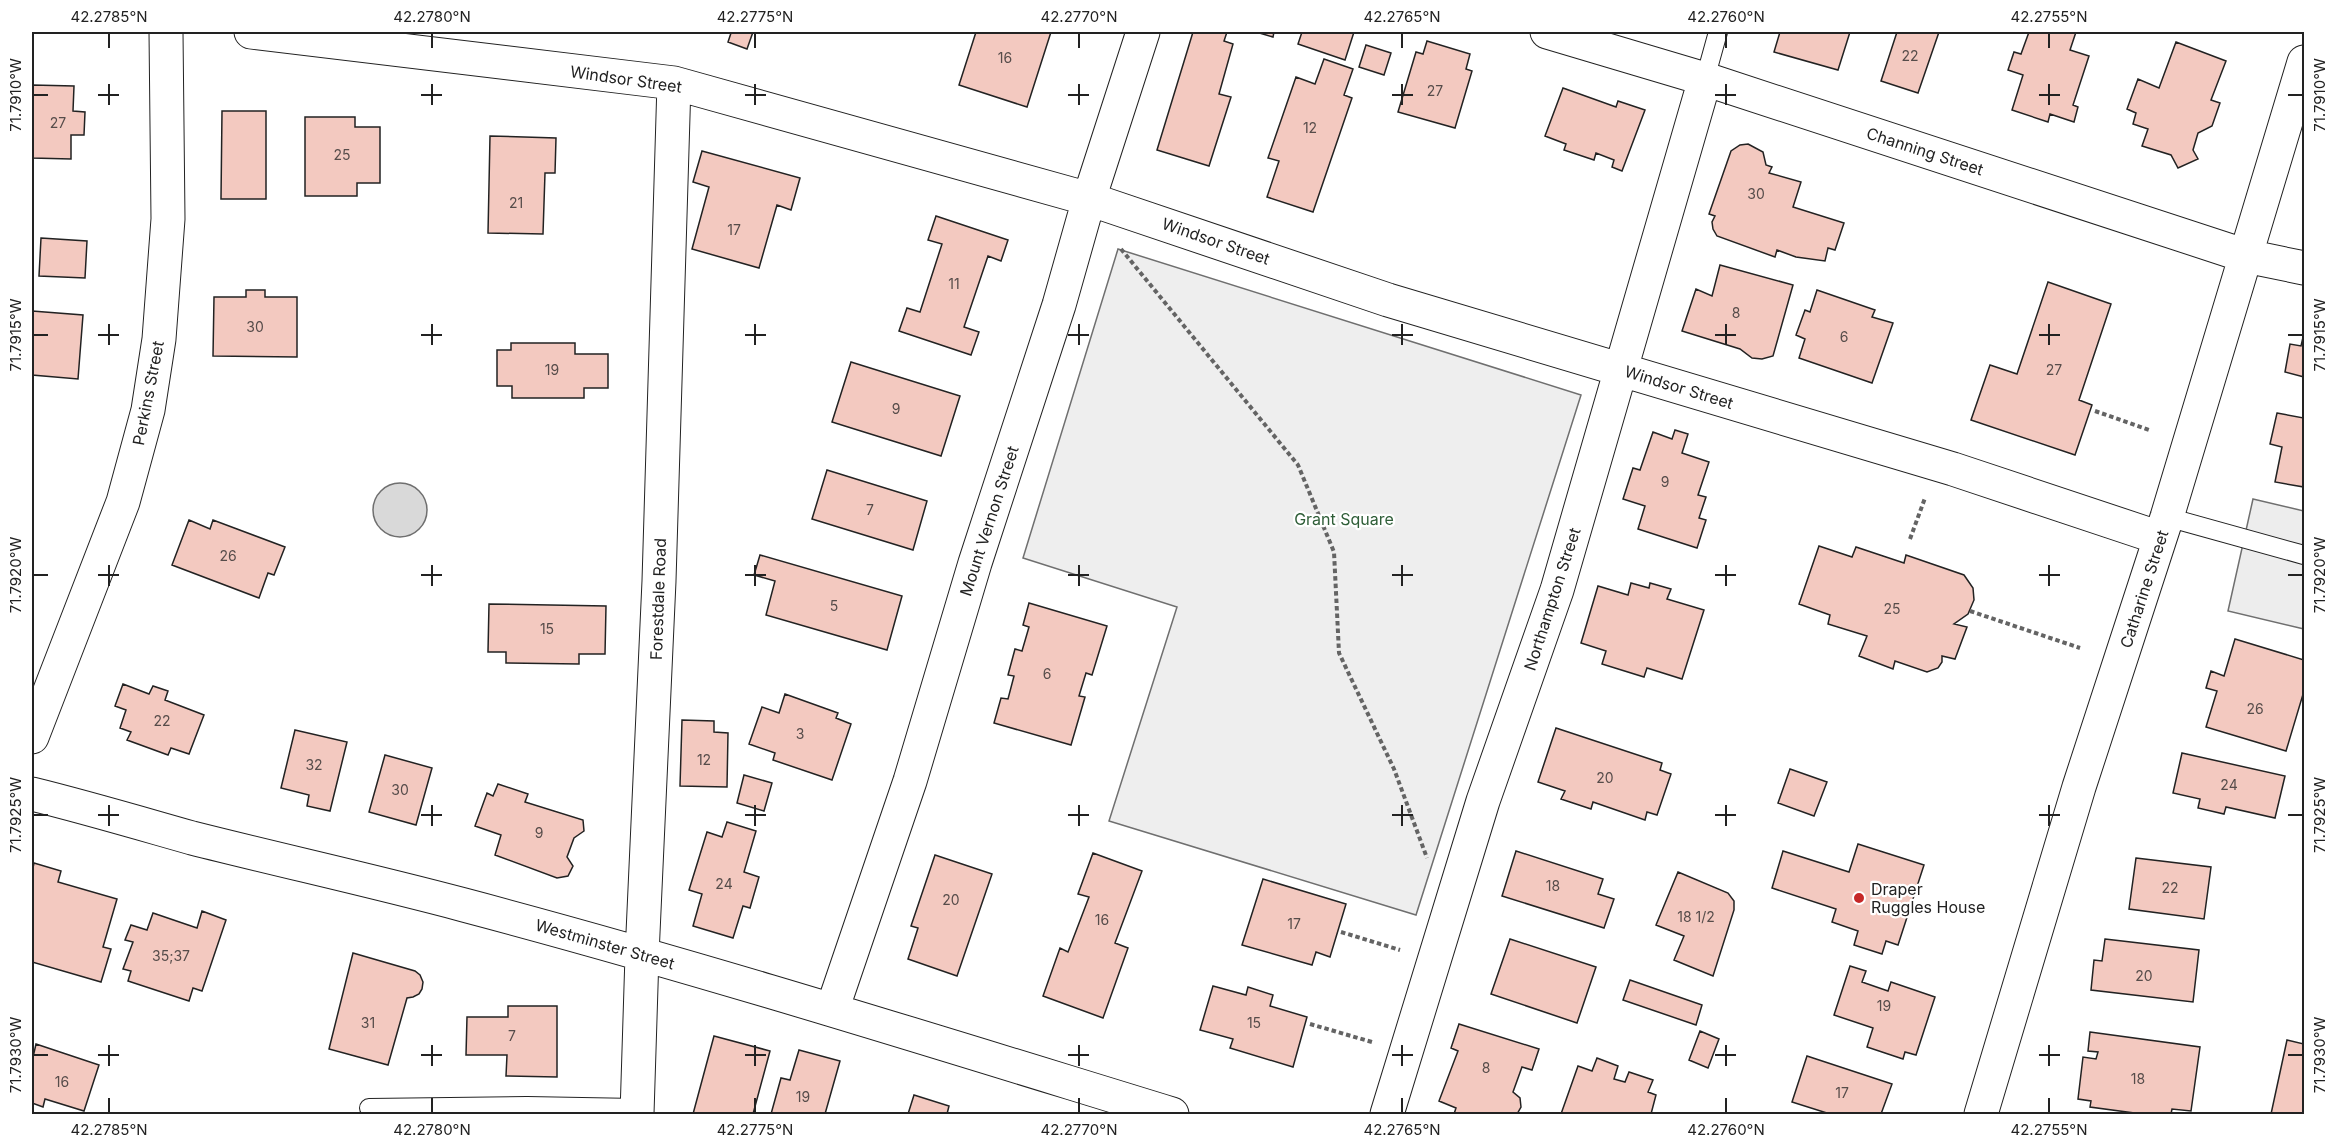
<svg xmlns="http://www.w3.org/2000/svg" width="2336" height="1146" font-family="Inter,sans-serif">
  <rect width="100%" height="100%" fill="#fff"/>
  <path fill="#eee" stroke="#6f6f6f" stroke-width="1.5" d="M1118,249L1581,395L1416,915L1109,821L1177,607L1023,558Z"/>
  <path fill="#ededed" stroke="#6f6f6f" stroke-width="1.5" d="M2253,499L2304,511V629L2228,611Z"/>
  <path fill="#d9d9d9" stroke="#6f6f6f" stroke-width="1.5" d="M373 510a27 27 0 1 1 54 0a27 27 0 1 1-54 0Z"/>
  <path fill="#f3c9c0" stroke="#222" stroke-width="1.5" d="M726,32H753L747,49L728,42L731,33Z
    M976,32H1051L1027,107L959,85Z
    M1193,32H1227L1224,41L1233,44L1219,94L1231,97L1209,166L1157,150Z
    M1256,32H1274L1273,37Z
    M1302,32H1354L1345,60L1298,44Z
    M1780,32H1850L1838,70L1774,52Z
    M1897,32H1939L1918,93L1881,81Z
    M2029,32H2076L2070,50L2089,56L2073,105L2078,107L2074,122L2050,114L2048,122L2012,110L2023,75L2008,70L2014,52L2021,54Z
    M1427,41L1470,54L1466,69L1472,71L1455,128L1398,112L1416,52L1423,54Z
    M2176,42L2226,61L2211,100L2220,103L2212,126L2198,133L2193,150L2198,159L2178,168L2171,155L2142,146L2148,129L2133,124L2136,113L2127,109L2138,79L2159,88Z
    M1366,45L1391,53L1384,75L1359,67Z
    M1324,59L1353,69L1344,95L1352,98L1313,212L1267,197L1279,161L1268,158L1296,77L1315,84Z
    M32,85L74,86L73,111L85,112L84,135H71V159L32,158Z
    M1563,88L1616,107L1618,101L1645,110L1622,171L1612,167L1614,160L1596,153L1594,160L1564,150L1566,144L1545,136Z
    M222,111H266V199H221Z
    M305,117H355V127H380V183H357V196H305Z
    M490,136L556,138L555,173H545L543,234L488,233Z
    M1748,144L1763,152L1766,165L1772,167L1769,173L1801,182L1793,207L1844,223L1835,250L1828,248L1825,261L1796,257L1777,250L1775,257L1717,236L1713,229L1712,222L1715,216L1709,214L1731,151L1740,145Z
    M702,151L800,178L791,210L777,205L759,268L692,249L709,187L693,182Z
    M936,216L1008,240L1001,261L988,256L964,327L979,332L971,355L899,331L907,308L920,312L942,244L928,240Z
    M41,238L87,241L85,278L39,276Z
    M1720,265L1793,285L1773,356L1762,359L1752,358L1740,349L1682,331L1696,289L1712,296Z
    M2048,282L2111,304L2079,400L2092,405L2075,455L1971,420L1990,365L2017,374Z
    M246,290H265V297H297V357L213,356L214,297H246Z
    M1817,290L1875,310L1872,317L1893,323L1872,383L1799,358L1805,339L1796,335L1805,310L1810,312Z
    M32,311L83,315L78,379L32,375Z
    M2304,333V377L2285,372L2290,344L2301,346Z
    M511,343H575V354H608V388H584V398H512V386H497V350H511Z
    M851,362L960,396L941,456L832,422Z
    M2277,413L2304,418V487L2275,482L2282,447L2270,444Z
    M1675,430L1688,434L1682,453L1709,462L1698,495L1706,497L1699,518L1706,520L1697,548L1638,529L1645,506L1623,499L1633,468L1640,470L1653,432L1672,439Z
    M827,470L927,501L913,550L812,519Z
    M189,520L210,529L213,520L285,547L274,575L268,573L259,598L172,565Z
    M1819,546L1852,557L1856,547L1904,563L1906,555L1964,575L1973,588L1974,600L1968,614L1954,624L1967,627L1955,659L1942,656V662L1938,668L1927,672L1895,661L1893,669L1859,656L1867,636L1828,624L1830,615L1799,604Z
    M760,555L902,596L887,650L766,615L775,581L754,575Z
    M1631,583L1649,588L1650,583L1671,589L1667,599L1704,610L1682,679L1647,668L1644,677L1602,664L1606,651L1581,643L1598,586L1628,595Z
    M1029,603L1107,626L1092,675L1086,673L1079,696L1085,697L1071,745L994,723L1001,698L1008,699L1014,676L1008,675L1015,649L1022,651L1029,627L1023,625Z
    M489,604L606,606L605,654H579V664L506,663V652H488Z
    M2235,639L2304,660V691L2286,751L2206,727L2217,691L2206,688L2211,671L2224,676Z
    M123,684L149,694L153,686L168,691L165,700L204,715L189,754L171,748L168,755L127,740L131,732L120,728L126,710L115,706Z
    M785,694L838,713L836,718L851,724L832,780L773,760L775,753L749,744L762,707L779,713Z
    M682,720L714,721V732L728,733L727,787L680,786Z
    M1556,728L1662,763L1660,770L1671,774L1657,815L1647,812L1645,820L1593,802L1591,809L1561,799L1565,791L1538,782Z
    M295,730L347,742L330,811L307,806L309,795L281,788Z
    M2182,753L2285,776L2275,818L2226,807L2224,814L2198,808L2200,799L2173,793Z
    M385,755L432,768L416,825L369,812Z
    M1790,769L1827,782L1814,816L1778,803Z
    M744,775L772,783L764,811L737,803Z
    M498,784L528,794L525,802L583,820L584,831L574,838L567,857L573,866L568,876L557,878L495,855L501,835L475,826L487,793L493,796Z
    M727,822L756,831L744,872L759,877L750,908L743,906L733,938L693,926L702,894L689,890L707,832L722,837Z
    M1858,844L1924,865L1898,945L1886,941L1882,954L1854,945L1858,931L1832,922L1836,909L1772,888L1783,851L1849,872Z
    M1516,851L1603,879L1598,894L1614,899L1604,928L1502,896Z
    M1093,853L1142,871L1115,943L1128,948L1103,1018L1043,996L1060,948L1068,952L1089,897L1078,894Z
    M935,855L992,874L957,976L908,959L918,928L911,926Z
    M2136,858L2211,867L2204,919L2129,909Z
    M34,863L61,871L58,882L117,899L103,947L111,949L101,982L32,962V872Z
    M1678,872L1728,893L1734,901V910L1713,976L1674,960L1684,936L1656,925Z
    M1263,879L1346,904L1330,957L1316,952L1312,965L1242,945Z
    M202,911L226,920L202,991L193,988L189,1001L128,981L131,971L123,969L133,942L125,940L131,925L147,930L153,913L197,928Z
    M1510,939L1596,967L1577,1023L1491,994Z
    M2105,939L2199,950L2193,1002L2091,990L2094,960L2102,961Z
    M353,953L415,971L420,975L423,982L422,989L419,994L413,997L407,998L388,1065L329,1049Z
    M1850,966L1866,971L1862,982L1888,991L1891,982L1935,997L1916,1055L1905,1052L1903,1059L1867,1047L1873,1028L1834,1015Z
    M1630,980L1702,1005L1696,1025L1623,1000Z
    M1213,986L1246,995L1248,987L1273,995L1270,1006L1307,1017L1293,1067L1230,1048L1233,1039L1200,1030Z
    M508,1006H557V1077L506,1076L507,1055H466L467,1017H508Z
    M1459,1024L1539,1049L1532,1070L1522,1067L1513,1092L1520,1098L1521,1107L1517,1114H1454L1456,1108L1439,1101L1458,1051L1451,1048Z
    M1700,1031L1719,1039L1708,1068L1689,1060Z
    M2090,1032L2200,1047L2191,1111L2172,1109L2171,1114H2142L2090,1107L2091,1101L2078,1099L2083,1057L2096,1059L2098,1052L2088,1051Z
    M714,1036L770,1051L753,1114H693Z
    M2287,1040L2304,1044V1114H2271Z
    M36,1044L99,1065L84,1111L45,1099L43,1107L32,1103V1052L34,1053Z
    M799,1050L840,1061L825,1114H771L781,1078L790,1080Z
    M1807,1056L1892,1084L1881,1114H1830L1792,1102Z
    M1597,1058L1618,1066L1614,1079L1625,1082L1629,1072L1653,1080L1648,1092L1656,1095L1651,1114H1561L1578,1066L1592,1071Z
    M914,1095L949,1106L947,1114H908Z"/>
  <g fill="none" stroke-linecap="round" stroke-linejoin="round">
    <g stroke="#222" stroke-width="20">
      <path id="service" d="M1705,79L1718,32
        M2167,517L2304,555
        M369,1108L527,1106L637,1108"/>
    </g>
    <g stroke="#222" stroke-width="35">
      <path id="minor" d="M251,32L674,83L1089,199L1388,300L1953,469L2160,538
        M1547,32L1705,79L2246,256L2304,268
        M32,737L123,502L148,410L159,339L168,219L166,32
        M32,794C85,807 139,823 192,838C283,861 374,881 464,905C702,968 937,1042 1172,1114
        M832,1010L910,781L975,563L1059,305L1089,199L1143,32
        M637,1114L642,955L659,581L674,83
        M1387,1114L1483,801L1557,590L1705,79
        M1981,1114L2079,787L2167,517L2304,62"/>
    </g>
    <path stroke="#646464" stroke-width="4" stroke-dasharray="4.5 3" stroke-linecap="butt" d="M1121,249L1298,465L1334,552L1339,653L1394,769L1427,858
      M2095,411L2149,430
      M1910,539L1925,498
      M1970,611L2080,648
      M1341,932L1400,950
      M1310,1024L1372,1042"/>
    <use href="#service" stroke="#fff" stroke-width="18"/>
    <use href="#minor" stroke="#fff" stroke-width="33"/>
  </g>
  <path fill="none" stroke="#222" stroke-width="2" d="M109,33V48M432,33V48M755,33V48M1079,33V48M1402,33V48M1726,33V48M2049,33V48M109,84V105M432,84V105M755,84V105M1079,84V105M1402,84V105M1726,84V105M2049,84V105M33,95H48M98,95H119M421,95H442M745,95H766M1068,95H1089M1392,95H1413M1715,95H1736M2039,95H2060M2288,95H2303M109,324V345M432,324V345M755,324V345M1079,324V345M1402,324V345M1726,324V345M2049,324V345M33,335H48M98,335H119M421,335H442M745,335H766M1068,335H1089M1392,335H1413M1715,335H1736M2039,335H2060M2288,335H2303M109,565V586M432,565V586M755,565V586M1079,565V586M1402,565V586M1726,565V586M2049,565V586M33,575H48M98,575H119M421,575H442M745,575H766M1068,575H1089M1392,575H1413M1715,575H1736M2039,575H2060M2288,575H2303M109,805V826M432,805V826M755,805V826M1079,805V826M1402,805V826M1726,805V826M2049,805V826M33,815H48M98,815H119M421,815H442M745,815H766M1068,815H1089M1392,815H1413M1715,815H1736M2039,815H2060M2288,815H2303M109,1045V1066M432,1045V1066M755,1045V1066M1079,1045V1066M1402,1045V1066M1726,1045V1066M2049,1045V1066M33,1055H48M98,1055H119M421,1055H442M745,1055H766M1068,1055H1089M1392,1055H1413M1715,1055H1736M2039,1055H2060M2288,1055H2303M109,1098V1113M432,1098V1113M755,1098V1113M1079,1098V1113M1402,1098V1113M1726,1098V1113M2049,1098V1113"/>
  <circle fill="#c62828" stroke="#fff" stroke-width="2" cx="1859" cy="898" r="6"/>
  <g text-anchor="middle" stroke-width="4.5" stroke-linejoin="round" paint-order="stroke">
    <g font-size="14" fill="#564c4a">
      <text x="1910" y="61">22</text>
      <text x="1005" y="63">16</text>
      <text x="1435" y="96">27</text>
      <text x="58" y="128">27</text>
      <text x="1310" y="133">12</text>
      <text x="342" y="160">25</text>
      <text x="1756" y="199">30</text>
      <text x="516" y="208">21</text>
      <text x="734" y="235">17</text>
      <text x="954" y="289">11</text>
      <text x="1736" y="318">8</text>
      <text x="255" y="332">30</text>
      <text x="1844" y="342">6</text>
      <text x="552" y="375">19</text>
      <text x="2054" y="375">27</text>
      <text x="896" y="414">9</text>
      <text x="1665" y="487">9</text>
      <text x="870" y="515">7</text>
      <text x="228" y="561">26</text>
      <text x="834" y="611">5</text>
      <text x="1892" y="614">25</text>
      <text x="547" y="634">15</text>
      <text x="1047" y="679">6</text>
      <text x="2255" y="714">26</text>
      <text x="162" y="726">22</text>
      <text x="800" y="739">3</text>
      <text x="704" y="765">12</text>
      <text x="314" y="770">32</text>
      <text x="1605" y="783">20</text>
      <text x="2229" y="790">24</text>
      <text x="400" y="795">30</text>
      <text x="539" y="838">9</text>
      <text x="724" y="889">24</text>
      <text x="1553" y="891">18</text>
      <text x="2170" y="893">22</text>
      <text x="951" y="905">20</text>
      <text x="1696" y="922">18 1/2</text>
      <text x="1102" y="925">16</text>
      <text x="1294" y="929">17</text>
      <text x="171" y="961">35;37</text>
      <text x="2144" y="981">20</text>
      <text x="1884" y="1011">19</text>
      <text x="368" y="1028">31</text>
      <text x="1254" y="1028">15</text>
      <text x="512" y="1041">7</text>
      <text x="1486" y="1073">8</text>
      <text x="2138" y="1084">18</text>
      <text x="62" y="1087">16</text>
      <text x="1842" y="1098">17</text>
      <text x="803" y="1102">19</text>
    </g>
    <g font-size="16" fill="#222" stroke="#fff">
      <text transform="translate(626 79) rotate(8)" y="6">Windsor Street</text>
      <text transform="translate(1925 151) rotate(18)" y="6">Channing Street</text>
      <text transform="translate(1216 241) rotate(19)" y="6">Windsor Street</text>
      <text transform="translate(1679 387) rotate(17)" y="6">Windsor Street</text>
      <text transform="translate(148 393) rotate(-79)" y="6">Perkins Street</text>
      <text transform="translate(989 521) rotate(-72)" y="6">Mount Vernon Street</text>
      <text transform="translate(2144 589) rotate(-72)" y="6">Catharine Street</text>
      <text transform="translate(658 599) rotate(-88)" y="6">Forestdale Road</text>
      <text transform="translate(1552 599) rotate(-72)" y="6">Northampton Street</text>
      <text transform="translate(605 944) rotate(16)" y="6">Westminster Street</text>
    </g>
    <g font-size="16" fill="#2f5e38" stroke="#fff">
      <text x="1344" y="525">Grant Square</text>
    </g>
    <g font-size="16" fill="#222" stroke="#fff" text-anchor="start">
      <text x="1871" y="895">Draper<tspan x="1871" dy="18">Ruggles House</tspan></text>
    </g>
  </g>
  <rect width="2336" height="1146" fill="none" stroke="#ffffff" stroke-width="66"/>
  <rect x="33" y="33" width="2270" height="1080" fill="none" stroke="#222" stroke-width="2"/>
  <g font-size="15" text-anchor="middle" fill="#222">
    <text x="109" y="22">42.2785°N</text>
    <text x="432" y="22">42.2780°N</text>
    <text x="755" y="22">42.2775°N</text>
    <text x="1079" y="22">42.2770°N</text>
    <text x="1402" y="22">42.2765°N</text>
    <text x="1726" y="22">42.2760°N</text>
    <text x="2049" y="22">42.2755°N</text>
    <text transform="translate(2320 95) rotate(-90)" y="5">71.7910°W</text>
    <text transform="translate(16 95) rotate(-90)" y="5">71.7910°W</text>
    <text transform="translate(2320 335) rotate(-90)" y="5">71.7915°W</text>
    <text transform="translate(16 335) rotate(-90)" y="5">71.7915°W</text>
    <text transform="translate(2320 575) rotate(-90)" y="5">71.7920°W</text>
    <text transform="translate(16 575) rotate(-90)" y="5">71.7920°W</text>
    <text transform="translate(2320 815) rotate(-90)" y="5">71.7925°W</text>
    <text transform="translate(16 815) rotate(-90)" y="5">71.7925°W</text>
    <text transform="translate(2320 1055) rotate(-90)" y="5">71.7930°W</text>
    <text transform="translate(16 1055) rotate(-90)" y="5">71.7930°W</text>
    <text x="109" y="1135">42.2785°N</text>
    <text x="432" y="1135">42.2780°N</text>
    <text x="755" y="1135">42.2775°N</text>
    <text x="1079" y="1135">42.2770°N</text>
    <text x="1402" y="1135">42.2765°N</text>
    <text x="1726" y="1135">42.2760°N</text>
    <text x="2049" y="1135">42.2755°N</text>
  </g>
</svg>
